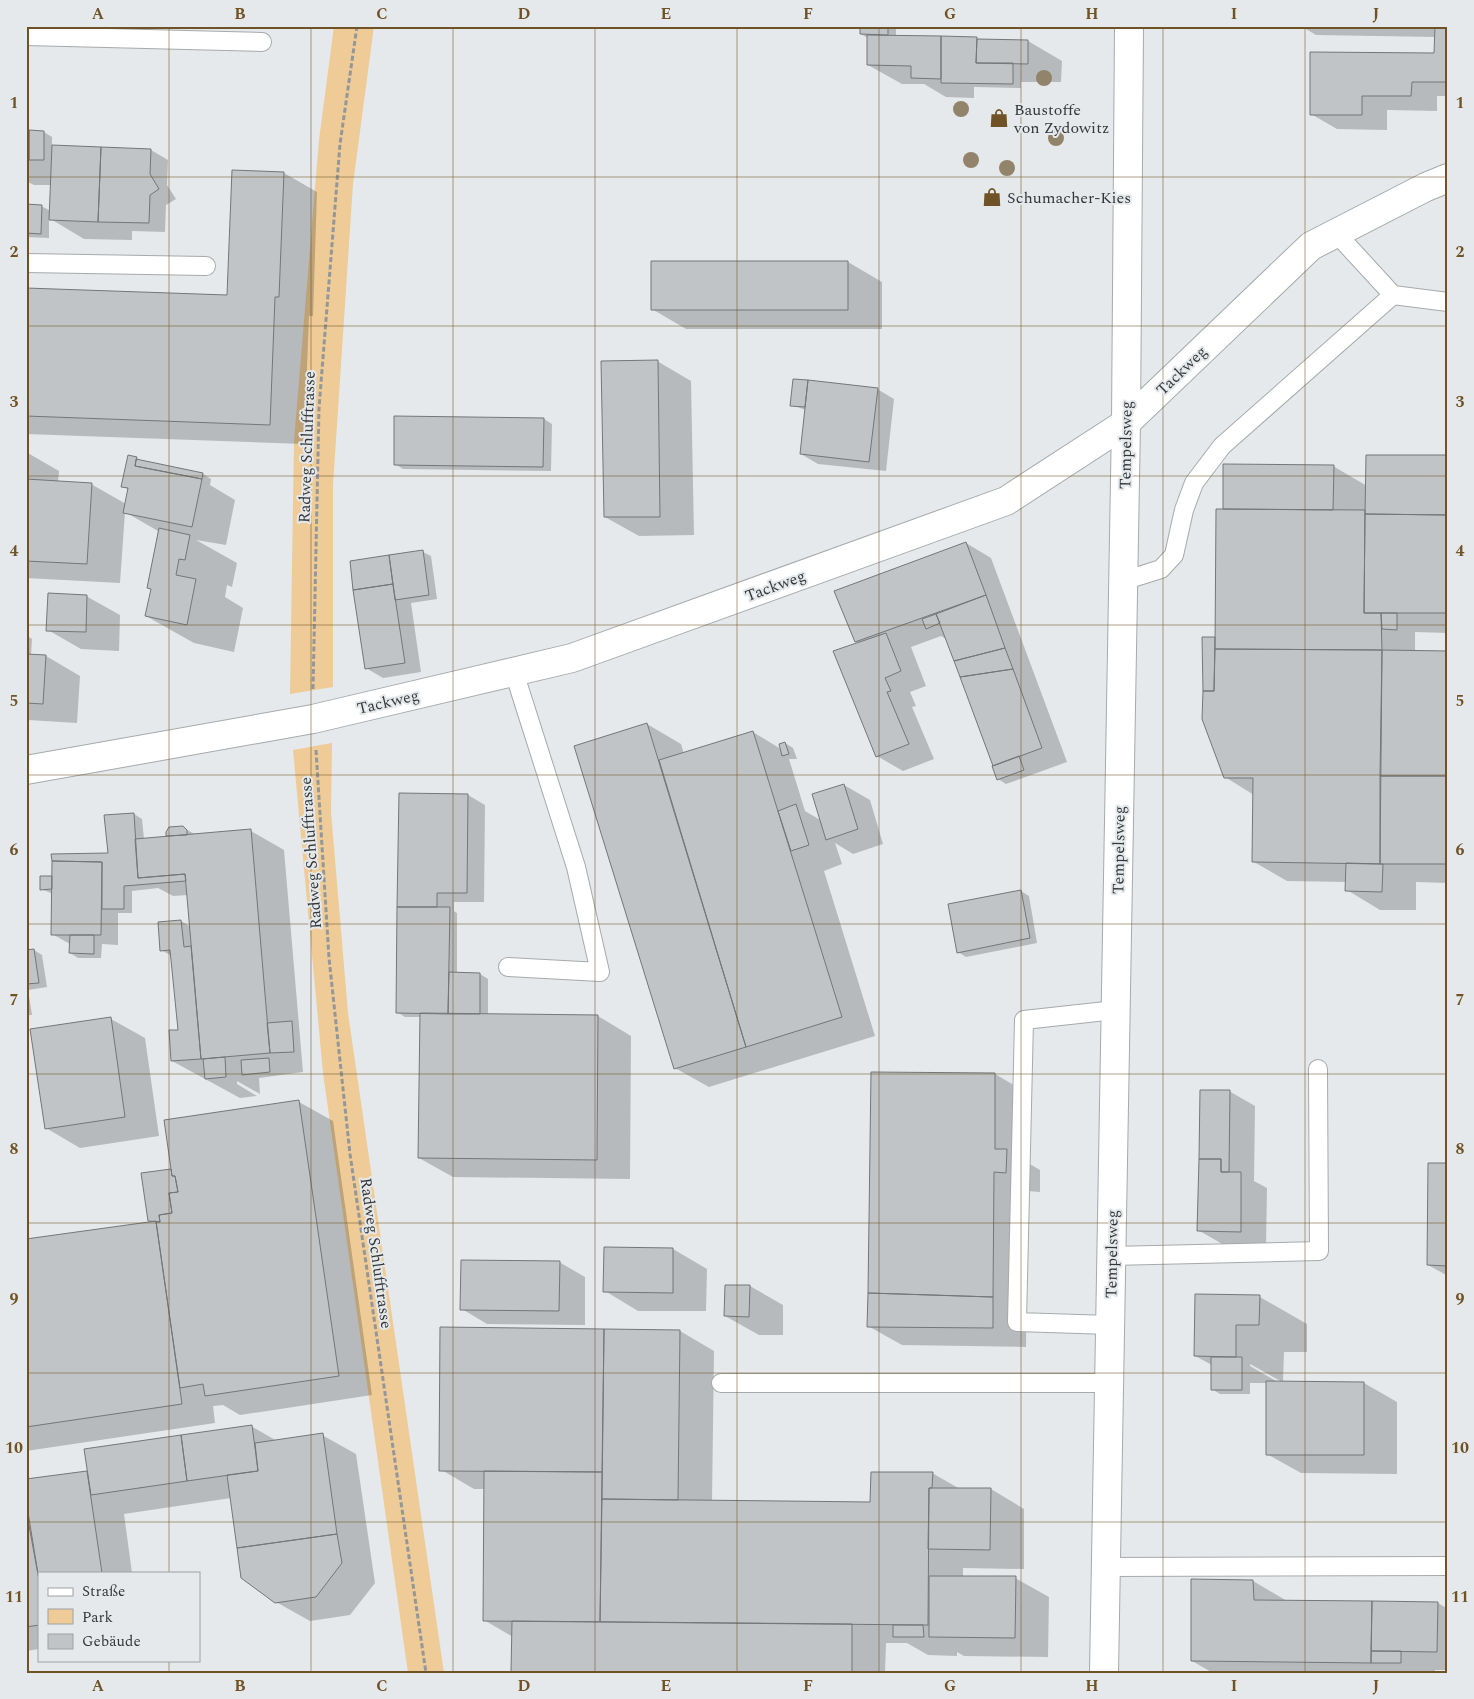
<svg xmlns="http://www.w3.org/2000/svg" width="1474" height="1699" font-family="Spectral,serif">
  <rect width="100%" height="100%" fill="#e5e9eb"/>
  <path fill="#eecb97" d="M334,26H374L353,184L333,485V687L290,694L294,441L319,140Z
    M332,743L331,812L348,1013L444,1673H408L323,1073L293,750Z"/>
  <path fill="#0003" fill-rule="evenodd" d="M26,26H151L150,32L26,28Z
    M861,26H896V37L1028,41L1062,61L1061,82H1021V88L974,87V98L946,97L924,84H902L868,65V38L861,34Z
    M1301,26H1448V96H1437V111L1387,110V130L1337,129L1311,114L1435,55L1436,37L1316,35Z
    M26,132H44L52,137V147L151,150L168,160L167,185L176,199L166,205L165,232L132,231V240L84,239L49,218V238L26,237V205L41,206L51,211V185H34L26,181Z
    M284,173L317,192L313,316H309L304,444L26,434V289L229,296Z
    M652,262H848L882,282V329H686L652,309Z
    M657,361L691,381L694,535L639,536L605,517Z
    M794,380L877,389L894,399L886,471L818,464L801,454L806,410L791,405Z
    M544,419L552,424L551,471L403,469L395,464Z
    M26,452L59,471L58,482L91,484L126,504L129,490L122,486L136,458L142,462L203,474L211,479L210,485L235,500L226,545L196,540L237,563L232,587L227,585L225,597L243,608L234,652L194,643L146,616L152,590L148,588L158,531L125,512L120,583L26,578Z
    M1448,457V633L1415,632V652H1448V883L1416,882V910H1380L1347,890V882L1287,881L1254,862V795L1225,777L1204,638H1216L1224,510L1225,466H1333L1367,486Z
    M966,543L991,558L1067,762L1006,784L998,779L948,640L941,636L911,647L926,686L910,692L916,706L912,707L934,759L903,771L877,756L857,643L836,591Z
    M423,552L431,556L437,599L411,603L421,672L383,678L366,668L351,562Z
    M86,596L120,615L119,651L81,649L48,630Z
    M26,635L32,639L31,655L46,656L80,676L77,723L28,720L26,735Z
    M647,724L681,744L684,754L753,732L781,749L785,743L793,748L797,759H789L805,811L822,821L844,785L870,800L883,844L853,854L835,843L842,864L824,871L875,1036L709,1087L675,1068Z
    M468,795L485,805L484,902H454V911L457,913V974H480L488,979V1015L598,1016L631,1036L630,1179L453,1177L419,1158L421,1017H405L397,1012Z
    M134,814L142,819L144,839L167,837V832L182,827L196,835L251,831L284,850L303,1072L259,1078L260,1094L237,1081V1084L257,1096L240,1098L172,1061L179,1031L172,956L161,950L181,921L191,927L188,895L173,896L158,888L132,891V913H118V945L102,944L101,958H78L70,953V944L52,934L53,894L41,889L53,877L110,854Z
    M1021,891L1029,896L1037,943L966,957L958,952Z
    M34,950L42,955L47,987L28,990L32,1015H26V951Z
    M111,1019L145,1038L159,1136L80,1148L46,1128Z
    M995,1074L1029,1094L1028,1163L1040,1170V1192L1028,1191L1026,1347L902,1345L868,1326Z
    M1229,1091L1255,1106L1254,1181L1267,1188L1266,1246L1224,1245L1198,1230Z
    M299,1102L333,1121L372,1395L240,1415L223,1405L213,1406L215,1423L26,1451V1240L150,1223L143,1174L172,1170Z
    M1448,1164V1276L1428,1265Z
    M673,1249L707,1269L706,1311H638L605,1291Z
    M559,1262L585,1277V1325L487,1324L462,1309Z
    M750,1286L783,1305V1335H759L725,1316Z
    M1260,1297L1307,1324V1352H1284L1283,1382L1364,1383L1397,1402V1474L1301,1473L1267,1454L1268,1383H1250V1394H1220L1212,1389V1365L1195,1356ZM1250,1364L1284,1383L1283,1385L1250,1366Z
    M441,1329L680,1331L714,1351L712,1502L871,1503L932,1473L960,1489H991L1024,1509V1569L963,1568V1577L1015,1578L1049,1597L1048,1657L964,1656L957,1652V1656L928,1655L907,1643H886L885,1673H512L513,1637L484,1620L485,1489H474L440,1469Z
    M251,1426L277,1441L322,1435L356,1454L375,1583L350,1615L310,1621L276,1602L231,1498L124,1514L132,1573H39V1649L26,1651V1510H29L26,1481L88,1472Z
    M1253,1581L1287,1601L1438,1603L1448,1609V1670H1435V1673H1213L1192,1661Z"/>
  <path fill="#c0c4c6" stroke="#747779" d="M860,26H888V35L860,34Z
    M1435,26H1448V82H1412L1411,96H1362V115H1310V52L1434,53Z
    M867,35L941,36V79L911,78V66L867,65Z
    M941,36L977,37L976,63H1013V84L941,83Z
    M977,39L1028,40V64L976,63Z
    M29,130L44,131V160H29Z
    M29,130V160H26V131Z
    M52,145L101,147L98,222L49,220Z
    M101,147L151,149L150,174L159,189L150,195L149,223L98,222Z
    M232,170L284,172L279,297H275L270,425L26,416V288L227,295Z
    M26,204L42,205L41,234L26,233Z
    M651,261H848V310H651Z
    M658,360L660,517H604L601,361Z
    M793,379L808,380L805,407L790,406Z
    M808,380L878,388L869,462L800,454Z
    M394,416L544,418L543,467L394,465Z
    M128,455L137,457L135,466L202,479L192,527L123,513L128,488L121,487Z
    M1366,455H1448V515L1365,514Z
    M136,459L203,473L202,479L135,466Z
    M1223,464L1334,465L1333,510L1223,509Z
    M26,479L92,483L87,564L26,561Z
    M1216,509L1365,510L1364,613H1381L1382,650L1215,649Z
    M1365,514L1448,515V613H1364Z
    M159,528L190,535L185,560L179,559L176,575L196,579L187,625L145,616L151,589L147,588Z
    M966,542L986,595L855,642L834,591Z
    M423,550L429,595L395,600L389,555Z
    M389,555L393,584L353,590L350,561Z
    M393,584L405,663L365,669L353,590Z
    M48,593L87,595L86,632L46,631Z
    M986,595L1005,648L954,661L936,614Z
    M1381,613H1397V630L1382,629Z
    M936,614L940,623L926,629L922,619Z
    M886,633L901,671L885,678L891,691L887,692L909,744L876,757L833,651Z
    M1202,637H1215L1214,691H1203Z
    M1005,648L1013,669L960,677L954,661Z
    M1215,649L1382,650L1380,864L1252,862L1253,778H1224L1202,719L1203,691H1214Z
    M1382,650L1448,651V776H1380Z
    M26,654L46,655L43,704L26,703Z
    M1013,669L1042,748L993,766L960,677Z
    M647,723L746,1047L674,1069L574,746Z
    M753,731L842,1017L746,1047L659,760Z
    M785,742L789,754L782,756L779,744Z
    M1019,756L1024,770L997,780L992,766Z
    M1380,776H1448V864H1380Z
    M844,784L858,829L826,840L812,794Z
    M399,793L468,794L467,893H437V907H397Z
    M796,804L809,845L791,851L778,811Z
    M134,813L138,878L185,874L186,881L124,886V909H102V862L52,861L51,854L108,853L104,815Z
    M183,826L187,830V835L166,836V832L169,827Z
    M251,829L270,1053L201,1059L185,874L138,878L135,839Z
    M52,861L102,862L101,935H51Z
    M1346,863L1383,864L1382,892L1345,891Z
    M40,876H52V889L40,890Z
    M1021,890L1030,938L957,953L948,904Z
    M397,907H450L448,1014L396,1013Z
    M181,920L184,947L191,946L201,1059L171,1061L169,1030H178L170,950L160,951L158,922Z
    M70,935H94V954L69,953Z
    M34,949L39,983L26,984V950Z
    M449,972L480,973V1014H448Z
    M420,1013L598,1015L597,1160L418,1158Z
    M111,1017L125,1117L45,1129L30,1029Z
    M292,1021L294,1052L270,1053L267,1023Z
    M225,1057L226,1077L205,1079L203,1059Z
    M269,1058L270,1072L242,1075L241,1060Z
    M871,1072L995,1073V1149H1007L1006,1173L994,1172L993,1297L868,1293Z
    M1200,1090H1230L1229,1172H1221V1159H1199Z
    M299,1100L339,1376L205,1396L203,1384L180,1388L156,1222H160L159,1215L172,1213L169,1193L178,1192L175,1176H172L164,1120Z
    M1199,1159H1221V1172H1241V1232L1197,1231Z
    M1428,1163H1448V1266L1427,1265Z
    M171,1169L172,1176H175L178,1192L169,1193L172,1213L159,1215L160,1222L148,1221L141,1173Z
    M156,1221L182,1404L26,1427V1239Z
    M604,1247L673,1248V1293L603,1292Z
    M461,1260L560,1261L559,1311L460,1310Z
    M725,1285H750L749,1317L724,1316Z
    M868,1293L993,1297V1328L867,1327Z
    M1195,1294L1260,1295L1259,1325H1236V1357L1194,1356Z
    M440,1327L604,1329L602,1472L439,1471Z
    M604,1329L680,1330L678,1500L602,1499Z
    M1211,1357H1242V1390H1211Z
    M1266,1381L1364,1382V1455H1266Z
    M252,1425L258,1471L187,1481L181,1435Z
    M323,1433L337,1534L237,1548L227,1475L258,1471L255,1443Z
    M181,1435L187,1481L91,1495L84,1449Z
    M87,1471L102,1573H39V1580L26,1500V1479Z
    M484,1471L602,1472L600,1622L483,1621Z
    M871,1472H933L932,1488H929L928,1625L600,1622L602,1499L870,1502Z
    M929,1488H991L990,1550L928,1549Z
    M26,1509L39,1580V1625L26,1627Z
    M337,1534L342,1563L316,1597L275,1603L241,1578L237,1548Z
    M929,1576H1016L1015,1638L929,1637Z
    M1191,1579L1253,1580L1254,1600L1372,1601L1371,1663L1191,1661Z
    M1372,1601L1438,1602L1437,1652L1371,1651Z
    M512,1621L852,1624V1673H511Z
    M893,1625H923L924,1637H893Z
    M1371,1651H1401V1663H1371Z"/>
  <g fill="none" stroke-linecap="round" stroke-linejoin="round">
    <g stroke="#a6aaab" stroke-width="20">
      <path id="service" d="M26,36L262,42
        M1336,233L1393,295L1448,302
        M26,263L206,266
        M1123,581L1161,569L1174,555L1184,510L1194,483L1222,446L1393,295
        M508,967L600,972L576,867L514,672
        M1111,1256L1319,1251L1318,1069
        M1110,1325L1017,1322L1024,1020L1115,1010
        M721,1383H1109
        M1106,1567L1448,1566"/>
    </g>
    <g stroke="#a6aaab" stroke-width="30">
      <path id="minor" d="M26,770L313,719L572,658L1006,501L1126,423L1311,246L1426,187L1448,178
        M1104,1673L1126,423L1129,26"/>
    </g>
    <path stroke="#949799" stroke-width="3" stroke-dasharray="5 2.5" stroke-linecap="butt" d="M313,689L319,408L340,144L357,26
      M316,750L329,958L350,1154L426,1673"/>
    <use href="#service" stroke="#fff" stroke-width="18"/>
    <use href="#minor" stroke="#fff" stroke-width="28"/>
  </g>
  <g fill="#92846a">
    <circle cx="1044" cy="78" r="8"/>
    <circle cx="961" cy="109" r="8"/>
    <circle cx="1056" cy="138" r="8"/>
    <circle cx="971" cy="160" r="8"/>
    <circle cx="1007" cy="168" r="8"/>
  </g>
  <path fill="none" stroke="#6f5326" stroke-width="1" stroke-opacity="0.55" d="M169,26V1573M311,26V1673M453,26V1673M595,26V1673M737,26V1673M879,26V1673M1021,26V1673M1163,26V1673M1305,26V1673M26,177H1448M26,326H1448M26,476H1448M26,625H1448M26,775H1448M26,924H1448M26,1074H1448M26,1223H1448M26,1373H1448M26,1522H1448M169,1660V1673"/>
  <defs>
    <g id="shop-bare" transform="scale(1.5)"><path d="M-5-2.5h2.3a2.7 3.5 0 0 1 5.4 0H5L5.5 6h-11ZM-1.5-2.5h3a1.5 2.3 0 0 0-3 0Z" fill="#6f5326" stroke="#e5e9eb" stroke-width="2.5" paint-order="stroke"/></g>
  </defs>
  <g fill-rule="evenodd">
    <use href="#shop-bare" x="999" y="118"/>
    <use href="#shop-bare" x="992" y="197"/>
  </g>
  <g text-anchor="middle" stroke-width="4" stroke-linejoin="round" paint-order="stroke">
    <g font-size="16" fill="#353738" stroke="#e5e9eb" text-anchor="start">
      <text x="1014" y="115">Baustoffe<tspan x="1014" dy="18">von Zydowitz</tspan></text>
      <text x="1007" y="203">Schumacher-Kies</text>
    </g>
    <g font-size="16" fill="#353738" stroke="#e5e9eb">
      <text transform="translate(1181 370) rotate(-44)" y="6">Tackweg</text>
      <text transform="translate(1125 445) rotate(-89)" y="6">Tempelsweg</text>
      <text transform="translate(306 447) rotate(-88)" y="6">Radweg Schlufftrasse</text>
      <text transform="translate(775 585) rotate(-20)" y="6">Tackweg</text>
      <text transform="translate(388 701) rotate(-13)" y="6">Tackweg</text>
      <text transform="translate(1118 850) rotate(-89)" y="6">Tempelsweg</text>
      <text transform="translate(310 853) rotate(-94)" y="6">Radweg Schlufftrasse</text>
      <text transform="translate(377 1253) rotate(82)" y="6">Radweg Schlufftrasse</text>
      <text transform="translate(1111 1254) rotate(-89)" y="6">Tempelsweg</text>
    </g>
  </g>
  <rect width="1474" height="1699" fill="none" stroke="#e5e9eb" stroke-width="55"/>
  <rect x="38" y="1572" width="162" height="90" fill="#e5e9eb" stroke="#9fa2a3"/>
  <rect x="48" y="1588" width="25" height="8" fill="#ffffff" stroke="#9fa2a3"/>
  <text x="82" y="1596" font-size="15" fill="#353738">Straße</text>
  <rect x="48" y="1609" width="25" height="15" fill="#eecb97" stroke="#9fa2a3"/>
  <text x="82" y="1622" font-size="15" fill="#353738">Park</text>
  <rect x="48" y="1634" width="25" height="15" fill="#c0c4c6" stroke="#9fa2a3"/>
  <text x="82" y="1646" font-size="15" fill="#353738">Gebäude</text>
  <rect x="28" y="28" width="1418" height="1644" fill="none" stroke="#6f5326" stroke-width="2"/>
  <g font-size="16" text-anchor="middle" font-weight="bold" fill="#6f5326">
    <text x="98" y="19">A</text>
    <text x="240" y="19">B</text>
    <text x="382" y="19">C</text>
    <text x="524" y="19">D</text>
    <text x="666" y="19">E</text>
    <text x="808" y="19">F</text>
    <text x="950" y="19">G</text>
    <text x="1092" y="19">H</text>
    <text x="1234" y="19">I</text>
    <text x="1376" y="19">J</text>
    <text x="14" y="108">1</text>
    <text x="1460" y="108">1</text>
    <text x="14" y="257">2</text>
    <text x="1460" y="257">2</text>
    <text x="14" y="407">3</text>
    <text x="1460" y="407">3</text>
    <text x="14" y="556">4</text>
    <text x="1460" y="556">4</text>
    <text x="14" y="706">5</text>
    <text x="1460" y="706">5</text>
    <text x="14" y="855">6</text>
    <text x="1460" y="855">6</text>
    <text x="14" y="1005">7</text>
    <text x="1460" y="1005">7</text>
    <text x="14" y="1154">8</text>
    <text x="1460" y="1154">8</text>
    <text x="14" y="1304">9</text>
    <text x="1460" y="1304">9</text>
    <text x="14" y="1453">10</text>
    <text x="1460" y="1453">10</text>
    <text x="14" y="1602">11</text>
    <text x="1460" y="1602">11</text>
    <text x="98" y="1691">A</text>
    <text x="240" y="1691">B</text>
    <text x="382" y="1691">C</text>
    <text x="524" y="1691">D</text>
    <text x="666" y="1691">E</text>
    <text x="808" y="1691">F</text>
    <text x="950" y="1691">G</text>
    <text x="1092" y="1691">H</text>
    <text x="1234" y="1691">I</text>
    <text x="1376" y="1691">J</text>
  </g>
</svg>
